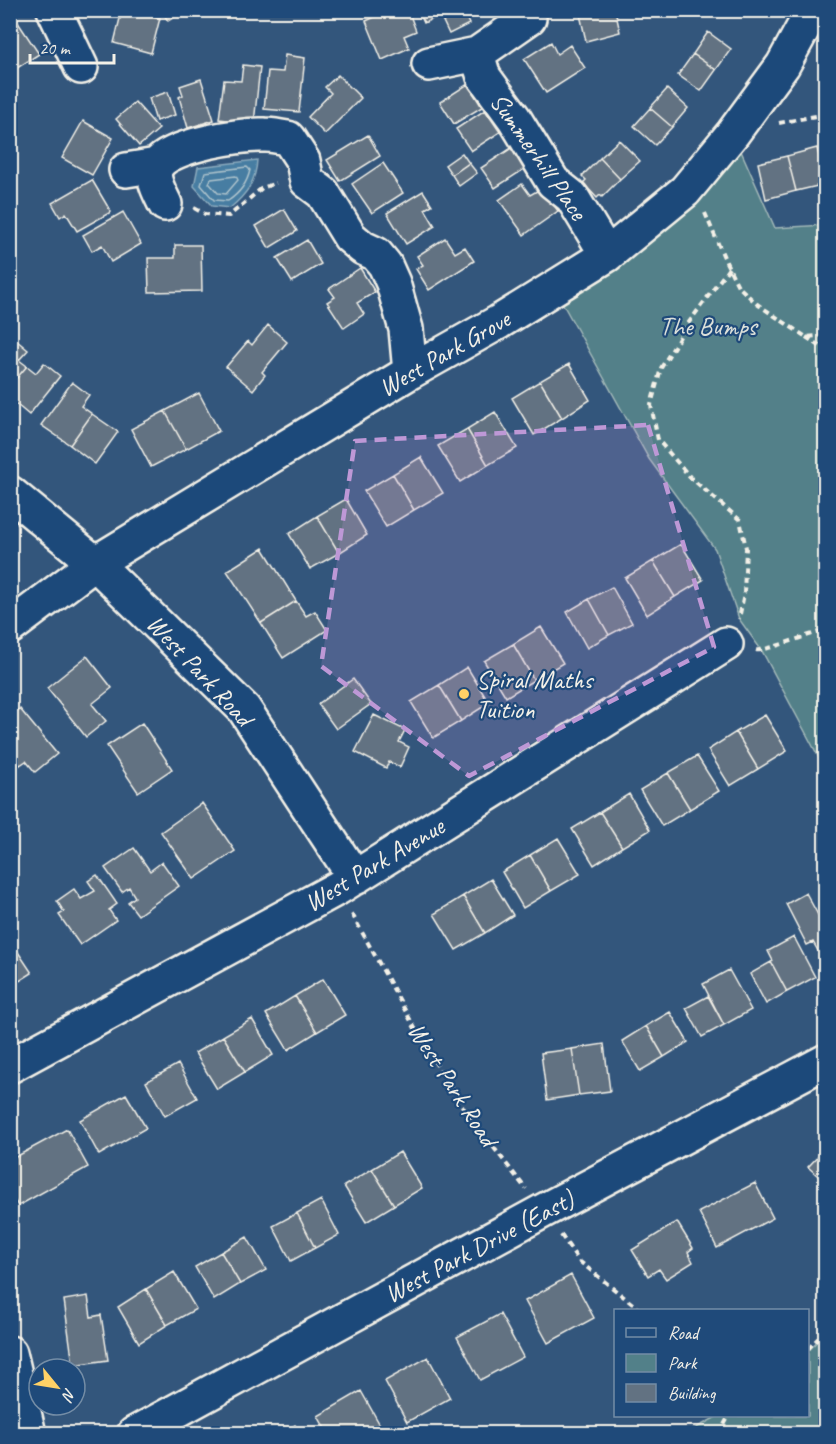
<svg xmlns="http://www.w3.org/2000/svg" width="836" height="1444" font-family="Caveat,sans-serif">
  <rect width="100%" height="100%" fill="#33567c"/>
  <filter id="ink" filterUnits="userSpaceOnUse"><feTurbulence type="fractalNoise" baseFrequency=".0167" numOctaves="2"/><feDisplacementMap in="SourceGraphic" scale="12" xChannelSelector="R" yChannelSelector="G"/><feConvolveMatrix kernelMatrix="1 2 1 2 8 2 1 2 1" color-interpolation-filters="sRGB"/></filter>
  <g filter="url(#ink)">
    <path fill="#528089" stroke="#a3b8b8" stroke-width="1.5" d="M733,133L775,228L825,225V769L762,651L739,619L715,549L649,459L554,288Z
      M825,1333V1433H687L718,1416H808V1351Z"/>
    <path fill="#467da2" stroke="#8cabbe" stroke-width="1.5" d="M257,160C256,181 247,194 230,208L212,206L194,186L198,167Z"/>
    <g fill="none" stroke-linecap="round" stroke-linejoin="round">
      <path stroke="#aec3cc" stroke-width="1.5" d="M247,167L250,170C247,184 240,193 228,201L214,200L201,185L205,172Z
        M236,176L238,180L226,194L218,193L209,183L211,179Z"/>
    </g>
    <path fill="#627282" stroke="#f4f1e8" stroke-width="1.5" d="M122,10H131L160,18L151,53L114,43Z
      M161,10H193L181,17L179,14L168,21Z
      M390,10H408L416,31L404,36L409,48L382,60L366,21Z
      M418,10H462L469,24L449,34L440,15L424,23Z
      M579,10H629V11L616,14L620,32L586,41Z
      M17,21L39,54L14,70L10,65V26Z
      M708,32L731,49L716,70L693,54Z
      M551,42L557,54L570,45L585,68L546,93L524,59Z
      M693,54L716,70L701,91L678,75Z
      M285,55L305,58L299,112L264,109L268,71L283,72Z
      M243,65L260,67L254,123L219,119L224,80L241,81Z
      M338,75L361,98L325,134L308,117L331,93L325,87Z
      M201,79L214,120L188,128L179,97L183,95L180,86Z
      M468,84L482,107L454,124L440,102Z
      M667,89L688,108L672,127L650,108Z
      M168,92L175,115L156,121L149,98Z
      M135,102L159,129L139,146L116,119Z
      M650,108L672,127L655,145L634,126Z
      M485,110L500,132L471,151L456,129Z
      M83,121L113,138L92,175L62,158Z
      M368,135L380,156L340,181L327,160Z
      M619,140L640,161L620,179L600,158Z
      M516,145L529,166L495,188L481,168Z
      M817,148L826,184L796,191L787,156Z
      M462,153L469,163L452,175L445,165Z
      M787,156L796,191L766,199L758,163Z
      M600,158L620,179L602,197L600,195L597,198L583,183L586,180L582,176Z
      M383,163L403,193L372,213L352,184Z
      M469,163L477,173L459,186L452,175Z
      M92,180L111,212L77,231L66,213L60,217L52,203Z
      M522,184L530,195L542,188L558,211L524,235L499,200Z
      M423,191L432,205L425,209L435,226L406,244L387,213Z
      M284,209L297,231L269,248L256,226Z
      M123,212L141,244L111,262L102,245L92,251L83,235Z
      M445,238L455,253L465,247L474,261L429,290L416,269L423,265L417,256Z
      M307,240L321,264L292,282L277,258Z
      M175,245H201L202,291L149,292L148,258H175Z
      M360,268L375,292L357,303L364,314L344,328L327,302L335,297L329,289Z
      M268,325L287,342L262,372L265,375L253,390L226,367L248,341L252,345Z
      M10,335L28,350L19,360L27,366L10,386Z
      M44,363L60,376L29,415L10,399V386L27,366L36,373Z
      M569,364L590,400L562,418L540,381Z
      M540,381L562,418L534,435L512,398Z
      M72,382L89,395L81,406L92,414L70,445L41,425Z
      M199,393L219,431L186,449L165,411Z
      M165,411L186,449L151,467L131,429Z
      M495,412L517,448L488,465L467,429Z
      M92,414L118,432L95,464L70,445Z
      M467,429L488,465L460,482L438,446Z
      M421,457L443,493L414,510L393,474Z
      M393,474L414,510L386,527L364,491Z
      M346,499L367,535L339,553L317,516Z
      M317,516L339,553L310,569L289,534Z
      M681,544L703,580L675,597L653,561Z
      M263,548L296,601L261,623L227,571Z
      M653,561L675,597L647,615L625,578Z
      M612,587L632,623L609,635L589,599Z
      M589,599L609,635L587,648L567,612Z
      M296,601L306,616L315,611L327,630L283,658L261,623Z
      M541,627L563,663L534,680L513,644Z
      M513,644L534,680L506,697L484,661Z
      M87,656L112,688L92,704L106,721L86,737L47,688Z
      M467,667L489,703L461,721L439,685Z
      M353,679L371,704L336,729L318,704Z
      M439,685L461,721L433,738L411,702Z
      M20,709L57,754L35,772L26,761L20,765L10,753V716Z
      M374,715L405,730L399,742L409,747L400,767L389,762L386,768L355,752Z
      M765,715L787,751L758,769L736,732Z
      M142,723L172,769L138,792L107,746Z
      M736,732L758,769L730,786L708,750Z
      M10,753L20,765L10,773Z
      M697,756L719,791L690,809L668,773Z
      M668,773L690,809L662,826L640,790Z
      M629,794L650,830L622,847L600,812Z
      M202,803L235,851L194,879L161,832Z
      M600,812L622,847L594,865L572,829Z
      M558,838L580,874L551,891L530,855Z
      M134,848L150,871L162,862L179,886L138,915L128,902L135,897L129,887L122,892L105,868Z
      M530,855L551,891L523,908L502,872Z
      M97,875L117,904L109,910L116,920L80,945L59,915L64,912L57,901L74,889L81,899L95,891L88,881Z
      M491,879L513,915L485,933L463,896Z
      M806,893L823,924L826,922V965L813,942L807,945L786,904Z
      M463,896L485,933L456,950L434,914Z
      M794,937L815,977L787,992L771,962L773,961L768,951Z
      M10,940L32,973L10,987Z
      M771,962L787,992L766,1004L750,974Z
      M729,970L751,1010L724,1025L703,984Z
      M323,979L345,1015L317,1032L295,996Z
      M295,996L317,1032L288,1050L266,1014Z
      M708,996L724,1025L702,1037L686,1008Z
      M670,1012L688,1042L664,1057L646,1026Z
      M252,1019L273,1055L245,1072L223,1036Z
      M646,1026L664,1057L640,1071L622,1041Z
      M223,1036L245,1072L217,1089L195,1053Z
      M604,1044L610,1091L579,1095L572,1049Z
      M572,1049L579,1095L547,1100L541,1053Z
      M178,1064L197,1098L165,1116L146,1082Z
      M126,1094L146,1128L99,1155L80,1120Z
      M67,1129L88,1167L18,1206L10,1193V1160Z
      M826,1148V1183L808,1167Z
      M400,1152L422,1188L394,1205L372,1169Z
      M372,1169L394,1205L366,1222L344,1186Z
      M755,1183L773,1218L717,1248L699,1212Z
      M321,1200L339,1235L315,1248L297,1213Z
      M297,1213L315,1248L291,1261L273,1226Z
      M677,1222L693,1248L688,1252L693,1262L666,1279L659,1269L648,1276L632,1250Z
      M247,1237L266,1270L240,1284L221,1252Z
      M221,1252L240,1284L214,1300L195,1267Z
      M174,1272L196,1309L167,1325L146,1289Z
      M571,1275L594,1318L548,1343L525,1301Z
      M146,1289L167,1325L139,1343L118,1307Z
      M88,1296L91,1317L101,1315L108,1360L73,1365L64,1300Z
      M500,1314L523,1357L480,1380L457,1337Z
      M428,1357L450,1398L407,1422L385,1381Z
      M361,1391L384,1432L328,1434L318,1416Z
      M295,1425L300,1434H280Z"/>
    <g fill="none" stroke-linecap="round" stroke-linejoin="round">
      <g stroke="#f4f1e8" stroke-width="38">
        <path id="minor" d="M54,10L81,67
          M477,54L529,18
          M429,64L477,54L484,77L514,118L553,182L572,197L607,255
          M126,170L157,165
          M165,204C160,193 149,176 158,164C172,145 241,134 265,135C272,135 280,137 288,138L303,161L307,181L323,193L350,237L363,248L376,254L385,265L393,283L406,329L410,372
          M10,493L95,563L244,709L355,878
          M10,627L95,563L410,372L499,322L607,255L685,191L733,133L783,65L813,10
          M10,1066L338,888L726,644
          M10,1353L29,1434
          M134,1434L543,1211L826,1061"/>
      </g>
      <path stroke="#f4f1e8" stroke-width="4" stroke-dasharray="6 4.5" stroke-linecap="butt" d="M779,123L826,114
        M194,208L205,214L229,216L262,188L276,183
        M705,213L726,262L738,286L757,304L806,337L826,335
        M729,268L687,325L661,368L651,405L658,440L691,478L740,520L746,548L744,594L739,619
        M806,337L826,350
        M756,650C764,652 812,633 826,630
        M352,914L422,1041L466,1112L526,1189
        M561,1235L579,1261L640,1310
        M808,1349L826,1330
        M719,1434L729,1416"/>
      <use href="#minor" stroke="#1f4a7a" stroke-width="33"/>
    </g>
  </g>
  <path fill="#be98d6" fill-opacity="0.2" stroke="#be98d6" stroke-width="4.5" stroke-dasharray="12 8" stroke-linejoin="round" d="M648,425L714,647L469,776L321,666L355,441Z"/>
  <circle fill="#ffd166" stroke="#1f4a7a" stroke-width="2" cx="464" cy="694" r="6"/>
  <g text-anchor="middle" stroke-width="4.5" stroke-linejoin="round" paint-order="stroke">
    <g font-size="26" fill="#f4f1e8" stroke="#1f4a7a">
      <text transform="translate(539 156) rotate(55)" y="9">Summerhill Place</text>
      <text transform="translate(444 353) rotate(-30)" y="9">West Park Grove</text>
      <text transform="translate(200 670) rotate(47)" y="9">West Park Road</text>
      <text transform="translate(374 864) rotate(-31)" y="9">West Park Avenue</text>
      <text transform="translate(453 1084) rotate(57)" y="9">West Park Road</text>
      <text transform="translate(479 1246) rotate(-28)" y="9">West Park Drive (East)</text>
    </g>
    <g font-size="26" fill="#dce0da" stroke="#1f4a7a">
      <text x="708" y="335">The Bumps</text>
    </g>
    <g font-size="26" fill="#f4f1e8" stroke="#1f4a7a" text-anchor="start">
      <text x="476" y="688">Spiral Maths<tspan x="476" dy="30">Tuition</tspan></text>
    </g>
  </g>
  <rect width="836" height="1444" fill="none" stroke="#1f4a7a" stroke-width="36"/>
  <rect x="18" y="18" width="800" height="1408" fill="none" stroke="#f4f1e8" stroke-width="2" filter="url(#ink)"/>
  <rect x="614" y="1309" width="195" height="108" fill="#1f4a7a" stroke="#748da6" stroke-width="1.5"/>
  <rect x="626" y="1328" width="30" height="9" fill="#1f4a7a" stroke="#748da6" stroke-width="1.5"/>
  <text x="668" y="1339" font-size="18" fill="#f4f1e8">Road</text>
  <rect x="626" y="1354" width="30" height="18" fill="#528089" stroke="#748da6" stroke-width="1.5"/>
  <text x="668" y="1369" font-size="18" fill="#f4f1e8">Park</text>
  <rect x="626" y="1384" width="30" height="18" fill="#627282" stroke="#748da6" stroke-width="1.5"/>
  <text x="668" y="1399" font-size="18" fill="#f4f1e8">Building</text>
  <g transform="translate(57 1387) rotate(120)"><circle r="28" fill="#1f4a7a" stroke="#748da6" stroke-width="1.5"/>
  <path d="M0-4.5L10 22L0 15L-10 22Z" fill="#ffd166"/>
  <text y="-9" font-size="16" font-weight="bold" text-anchor="middle" fill="#f4f1e8">N</text>
  </g>
  <path d="M30 54v9h84v-9" fill="none" stroke="#f4f1e8" stroke-width="3"/>
  <text x="39" y="54" font-size="18" fill="#f4f1e8" stroke="#1f4a7a" stroke-width="4.5" paint-order="stroke">20 m</text>
</svg>
